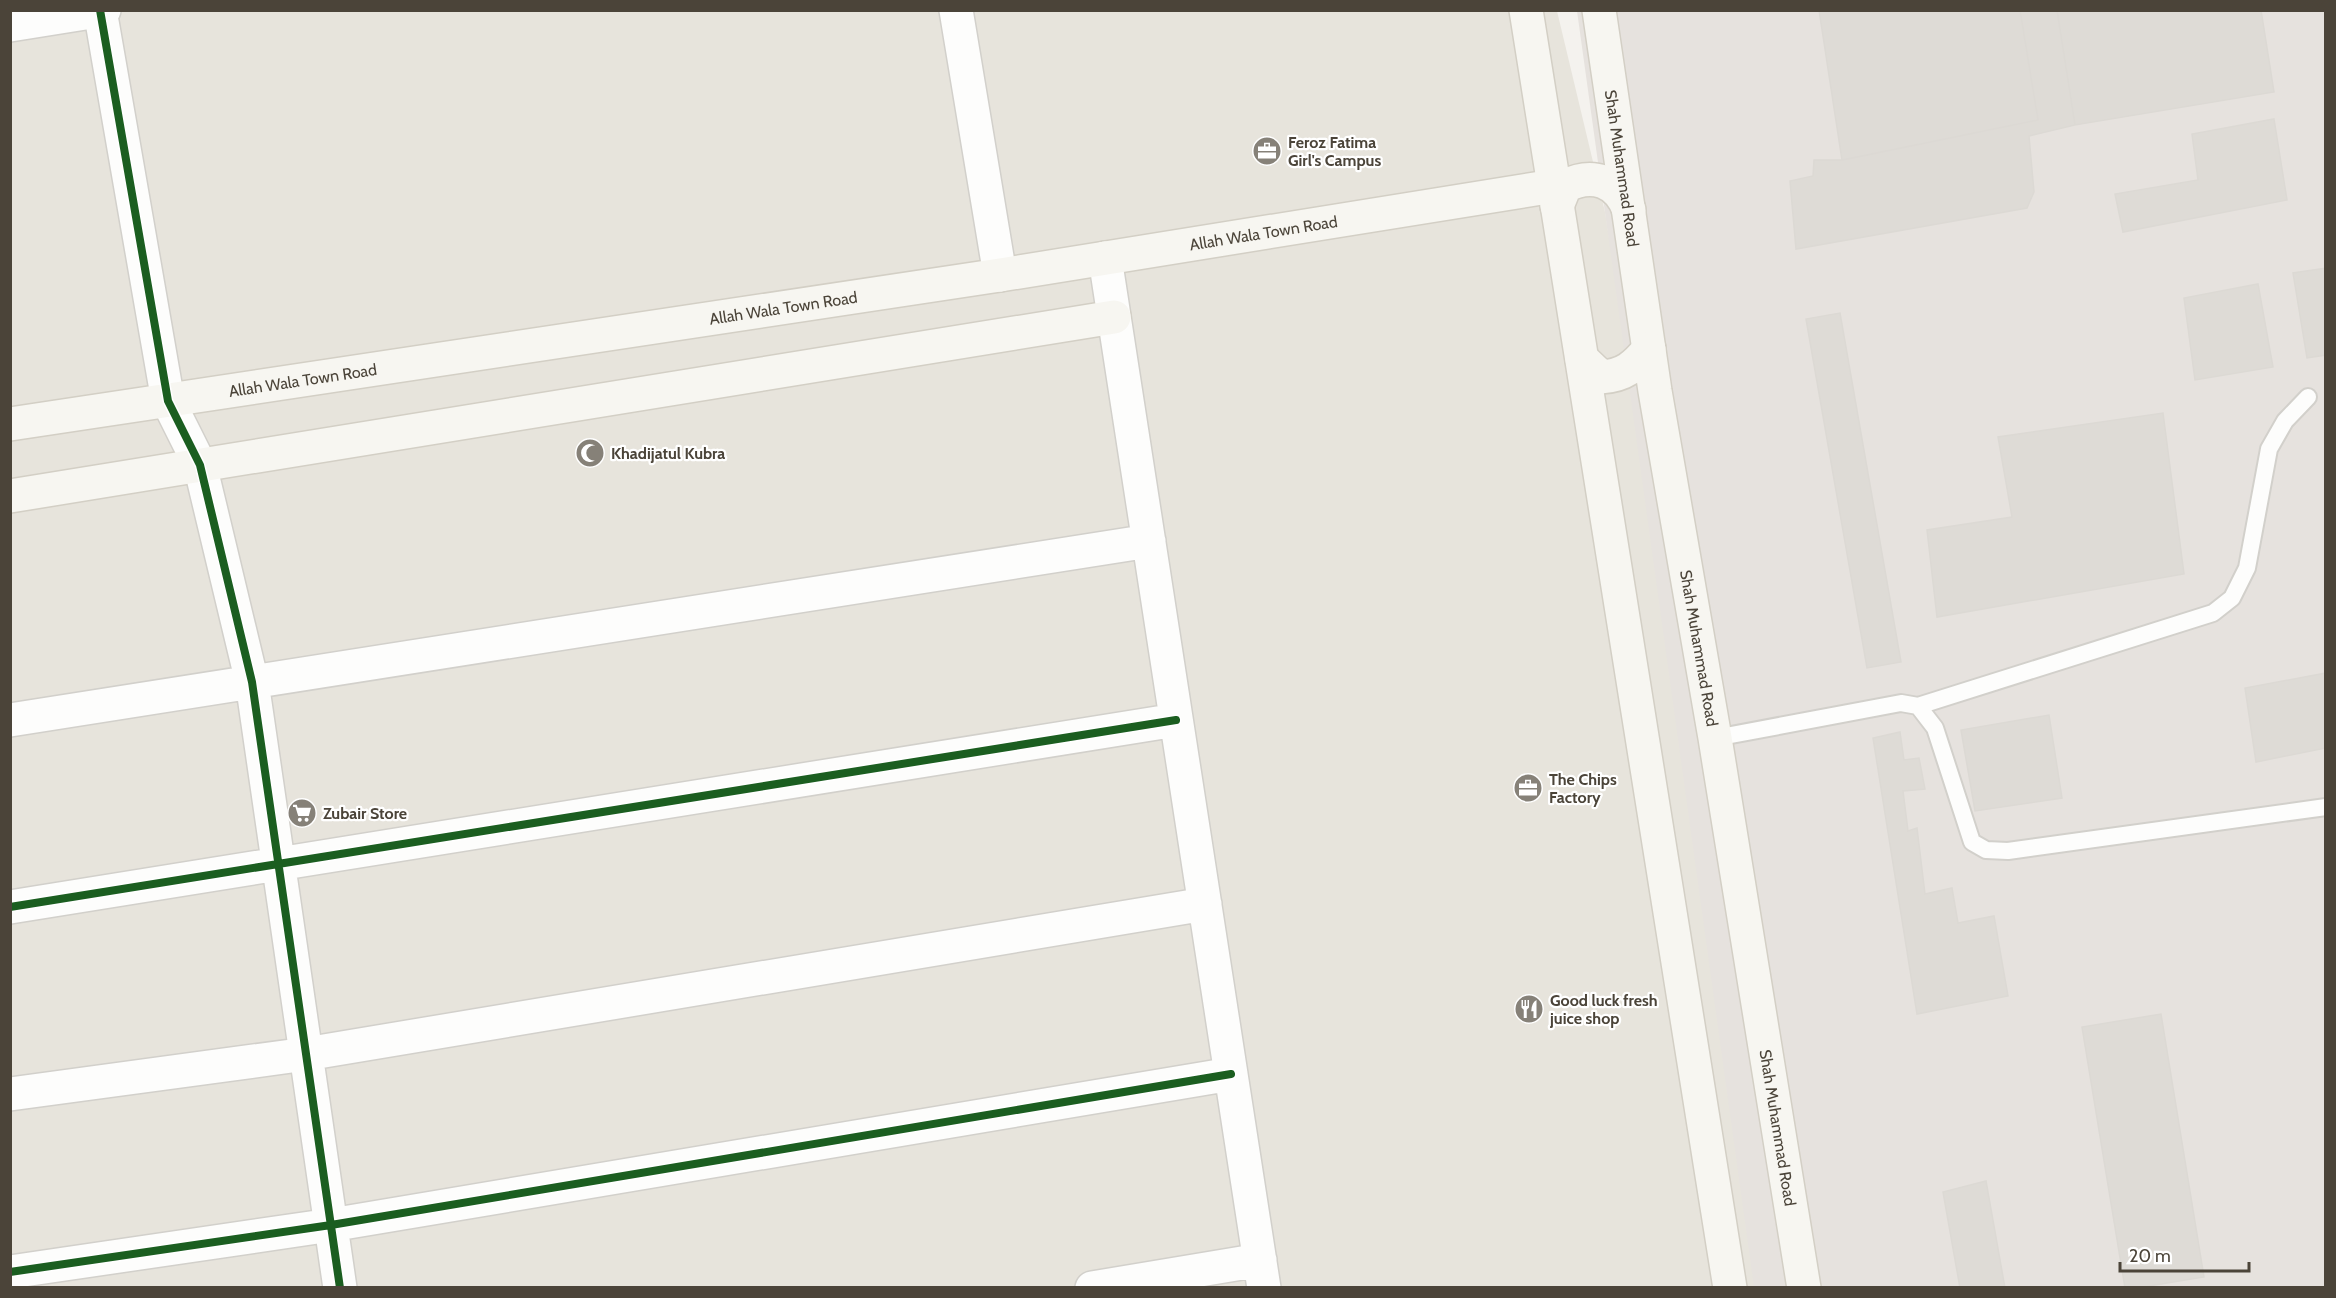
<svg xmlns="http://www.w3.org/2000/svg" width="2336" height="1298" font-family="Cabin,sans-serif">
  <rect width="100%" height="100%" fill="#f4f2ee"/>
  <path fill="#e7e4dc" d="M10,11H1557L1605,212L1776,1287H11Z"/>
  <path fill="#e6e2de" d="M1577,11H2325V1287H1754Z"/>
  <path fill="#dedbd6" stroke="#dcd9d4" stroke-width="1.5" d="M1819,10H2020L2038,120L1842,160Z
    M2020,10H2057L2075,125L2029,136L2034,192L2027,208L1796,249L1790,181L1813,176L1814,160H1842L2038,120Z
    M2057,10H2261L2274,92L2075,125Z
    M2274,119L2287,200L2123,232L2115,194L2198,180L2192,134Z
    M2326,268V355L2307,358L2293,273Z
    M2258,284L2273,367L2195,380L2184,298Z
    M1840,313L1901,662L1867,668L1806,319Z
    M2163,413L2184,574L1937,617L1927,530L2012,517L1998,437Z
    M2326,673V748L2256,762L2245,688Z
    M2049,715L2062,798L1975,811L1961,730Z
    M1900,732L1904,760L1919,758L1925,789L1903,791L1908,831L1917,828L1925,894L1952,888L1958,923L1994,916L2008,996L1917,1014L1873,738Z
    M2161,1014L2204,1277L2137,1288H2125L2082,1027Z
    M1986,1181L2005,1288H1960L1943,1192Z"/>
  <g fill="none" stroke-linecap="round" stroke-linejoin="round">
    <g stroke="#d2d0cb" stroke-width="20">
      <path id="lane" d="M1918,706L2213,613L2232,598L2247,568L2269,449L2285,421L2308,397
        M1715,738L1901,703L1918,706L1935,728L1972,842L1986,850L2008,851L2326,807"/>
    </g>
    <g stroke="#d2d0cb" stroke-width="36">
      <path id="street" d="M100,10L168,401L200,465L252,682L340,1288
        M956,10L1000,275
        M10,25L104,10
        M1105,258L1264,1288
        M10,720L1149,541
        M10,907L1176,720
        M10,1094L306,1054L1205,904
        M10,1272L331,1225L1231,1074
        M1092,1288L1260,1260"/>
    </g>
    <g stroke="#d3cfc5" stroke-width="36">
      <g id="secondary">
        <path d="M1526,10L1730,1288"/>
        <path id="s1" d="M1599,10L1655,391L1715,738L1804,1288"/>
        <path d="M1557,206L1565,186C1593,172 1618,181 1629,210"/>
        <path d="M1582,359L1601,377C1624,376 1635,366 1649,349"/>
        <path id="s2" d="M10,424L1000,275L1554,186"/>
        <path d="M10,496L1114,317"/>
      </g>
    </g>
    <use href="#lane" stroke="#fdfdfc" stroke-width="16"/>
    <use href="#street" stroke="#fdfdfc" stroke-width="33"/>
    <use href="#secondary" stroke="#f7f6f1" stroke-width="33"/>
    <g stroke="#fff" stroke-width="11">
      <path id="cycleway" d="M100,10L168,401L200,465L252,682L340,1288
        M10,907L1176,720
        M10,1272L331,1225L1231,1074"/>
    </g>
    <use href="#cycleway" stroke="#1b5e20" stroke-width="8"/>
  </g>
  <defs>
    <g id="office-disc" transform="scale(1.5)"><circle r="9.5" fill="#868178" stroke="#fff"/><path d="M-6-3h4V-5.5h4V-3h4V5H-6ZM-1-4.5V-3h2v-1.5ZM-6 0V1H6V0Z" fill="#fff"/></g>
    <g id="mosque-disc" transform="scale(1.5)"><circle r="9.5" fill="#868178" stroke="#fff"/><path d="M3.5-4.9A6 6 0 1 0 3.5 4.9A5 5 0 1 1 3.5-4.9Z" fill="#fff"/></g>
    <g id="supermarket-disc" transform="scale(1.5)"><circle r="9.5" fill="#868178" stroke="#fff"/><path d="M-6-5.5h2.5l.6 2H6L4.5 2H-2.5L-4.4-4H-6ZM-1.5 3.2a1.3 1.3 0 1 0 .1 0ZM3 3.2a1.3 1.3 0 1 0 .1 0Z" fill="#fff"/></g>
    <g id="restaurant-disc" transform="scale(1.5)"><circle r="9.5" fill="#868178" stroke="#fff"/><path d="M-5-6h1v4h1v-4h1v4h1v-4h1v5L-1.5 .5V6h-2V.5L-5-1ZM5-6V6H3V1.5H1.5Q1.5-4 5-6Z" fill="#fff"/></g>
  </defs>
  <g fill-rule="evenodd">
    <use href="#office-disc" x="1267" y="151"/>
    <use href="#mosque-disc" x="590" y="453"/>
    <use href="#office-disc" x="1528" y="788"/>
    <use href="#supermarket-disc" x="302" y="813"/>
    <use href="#restaurant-disc" x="1529" y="1009"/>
  </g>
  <g text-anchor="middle" stroke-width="4.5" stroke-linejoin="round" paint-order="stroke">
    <g font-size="16" font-weight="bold" fill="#4b4439" stroke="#fff" text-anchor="start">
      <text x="1288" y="148">Feroz Fatima<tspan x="1288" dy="18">Girl's Campus</tspan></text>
      <text x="611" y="459">Khadijatul Kubra</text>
      <text x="1549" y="785">The Chips<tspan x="1549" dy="18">Factory</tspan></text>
      <text x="323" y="819">Zubair Store</text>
      <text x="1550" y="1006">Good luck fresh<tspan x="1550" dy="18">juice shop</tspan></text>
    </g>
    <g font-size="16" fill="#4b4439" stroke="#fff">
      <text dy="6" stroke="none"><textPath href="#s1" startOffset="160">Shah Muhammad Road</textPath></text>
      <text dy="6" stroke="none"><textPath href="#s2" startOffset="1268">Allah Wala Town Road</textPath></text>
      <text dy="6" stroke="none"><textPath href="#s2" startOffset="782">Allah Wala Town Road</textPath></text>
      <text dy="6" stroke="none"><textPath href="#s2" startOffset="296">Allah Wala Town Road</textPath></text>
      <text dy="6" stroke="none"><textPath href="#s1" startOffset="646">Shah Muhammad Road</textPath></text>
      <text dy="6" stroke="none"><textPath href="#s1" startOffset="1132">Shah Muhammad Road</textPath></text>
    </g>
  </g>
  <rect width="2336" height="1298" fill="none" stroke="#4b4439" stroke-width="24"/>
  <path d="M2120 1262v9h129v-9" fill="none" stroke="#4b4439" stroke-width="3"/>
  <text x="2129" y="1262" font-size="18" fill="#4b4439" stroke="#ffffff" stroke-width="4.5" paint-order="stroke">20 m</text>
</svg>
